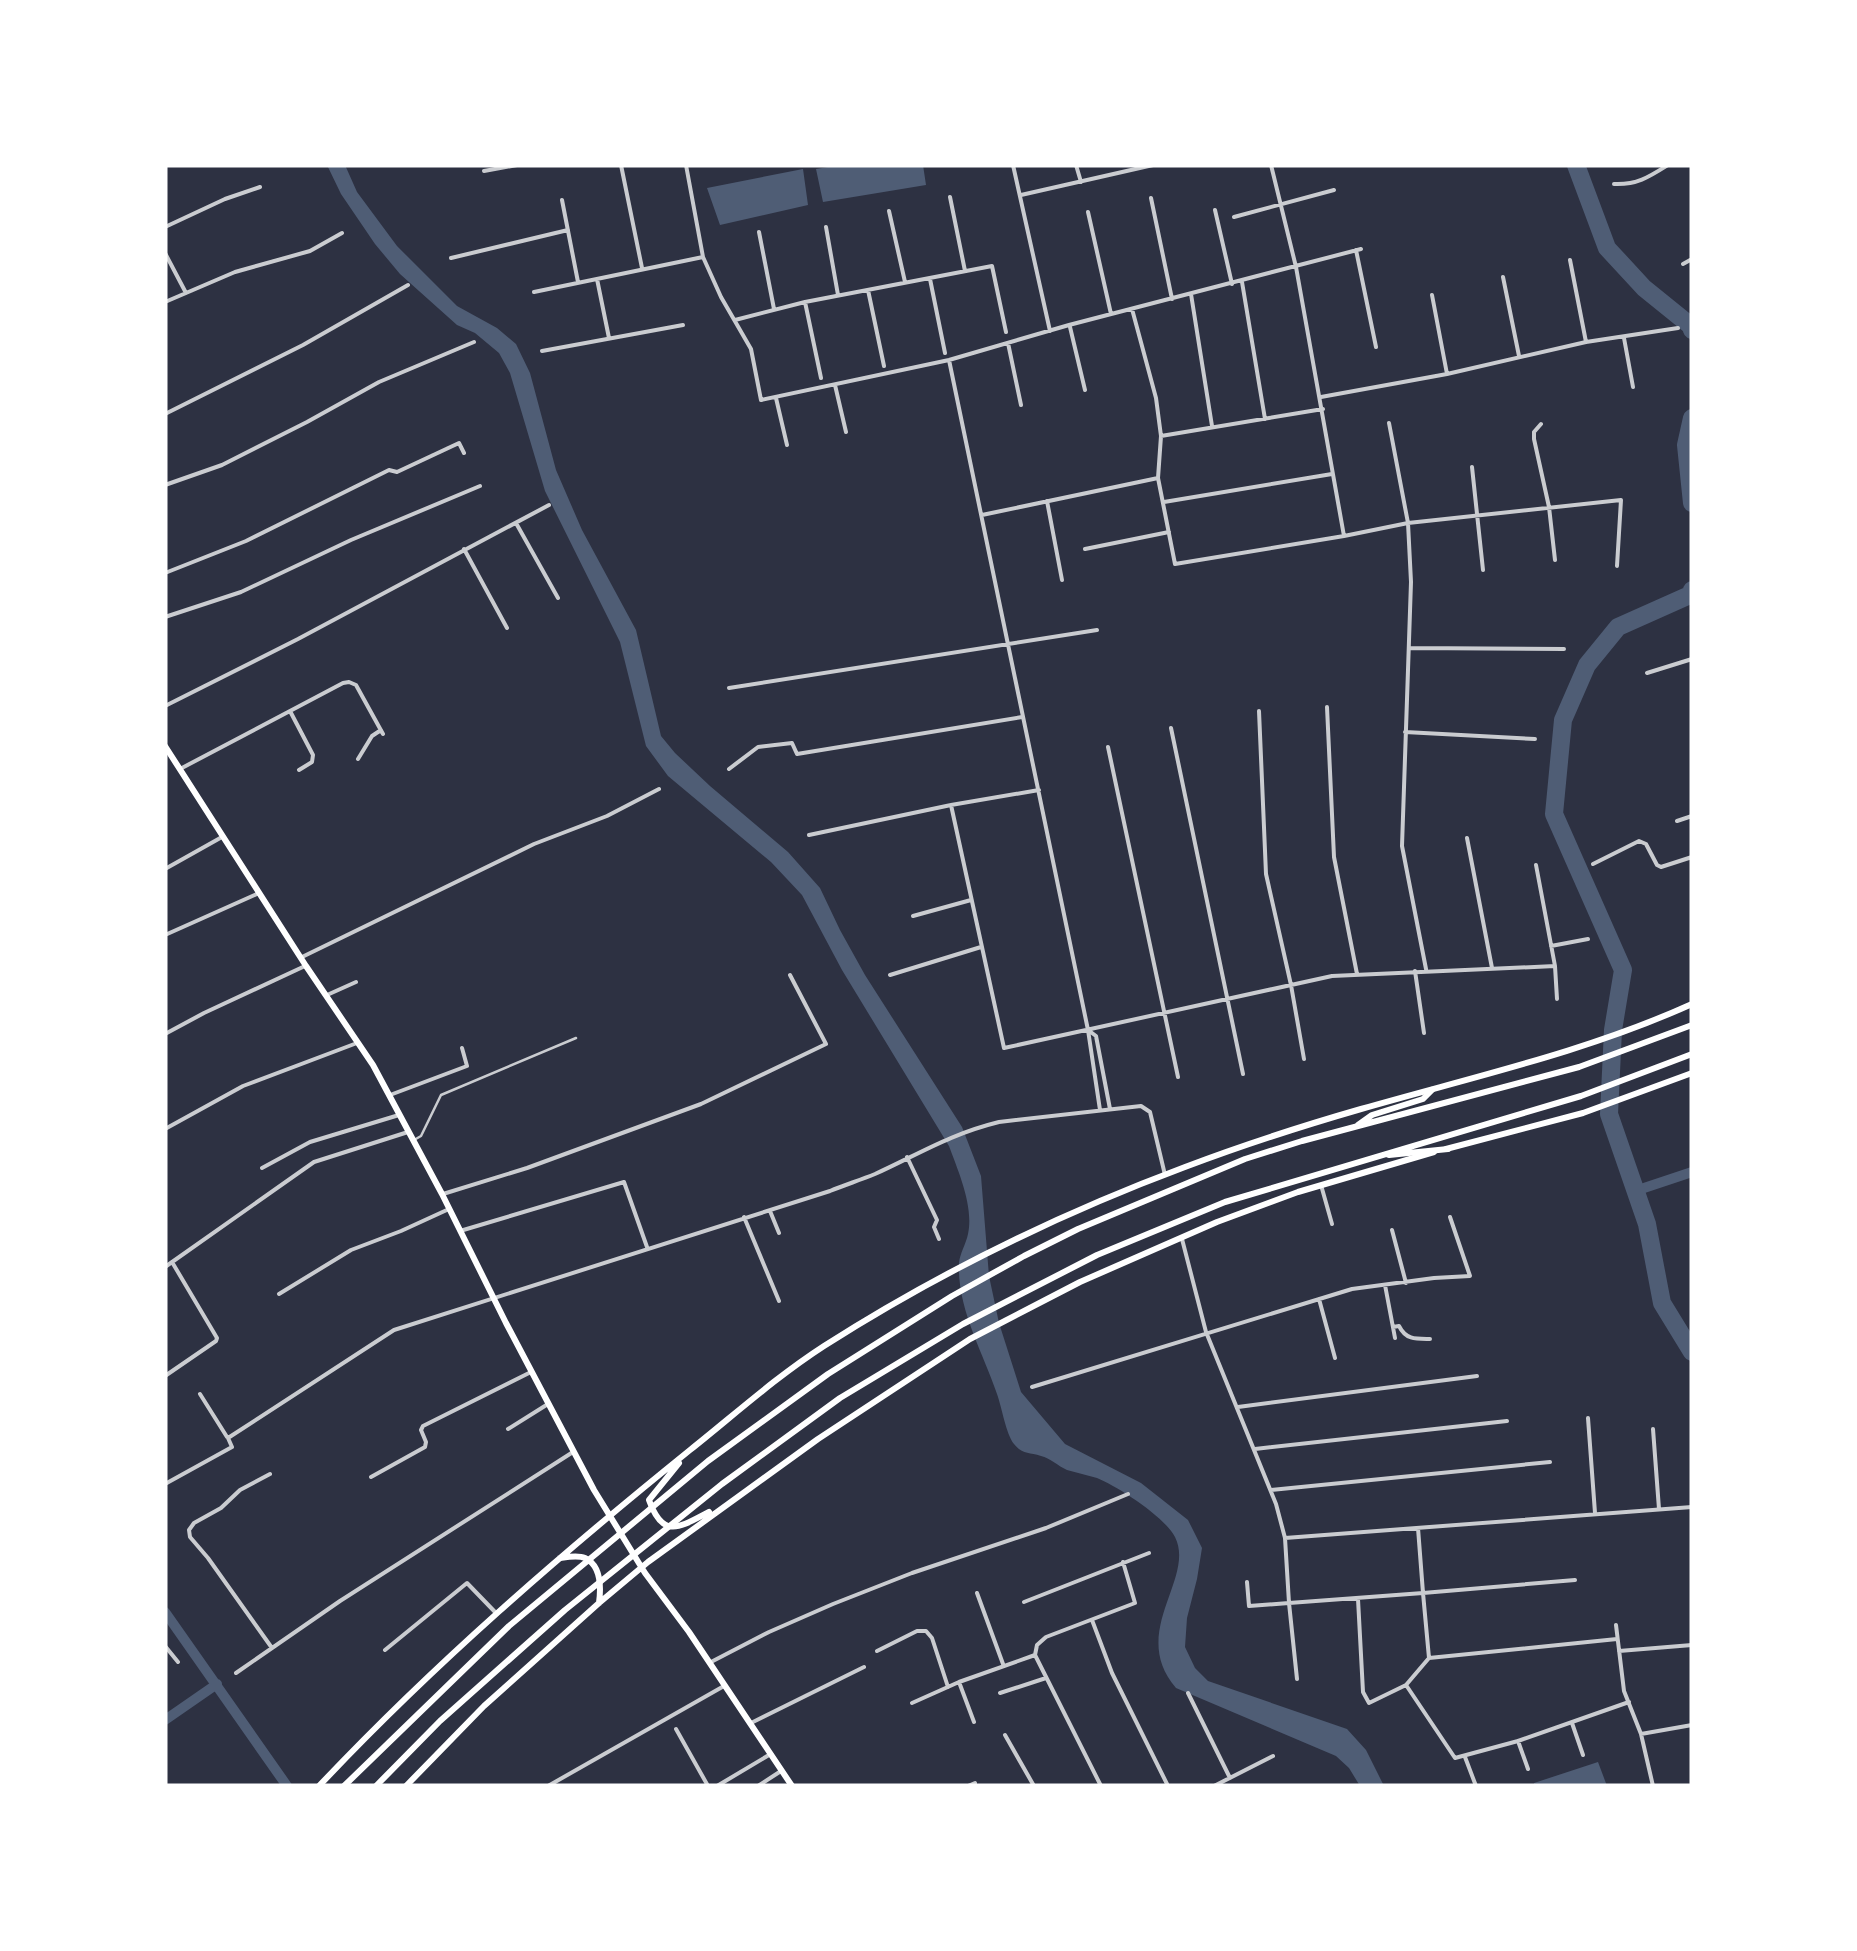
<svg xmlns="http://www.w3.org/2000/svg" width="1857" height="1951" font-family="Montserrat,sans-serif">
  <rect width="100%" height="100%" fill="#2d3142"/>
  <path fill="#4f5d75" d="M327,165H345L357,192L397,246L457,306L497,328L516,344L530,373L556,470L582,530L636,630L661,736L675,753L710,786L788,852L820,888L840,930L865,975L962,1127L981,1176L989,1276L999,1323L1021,1392L1065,1444L1141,1483L1188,1520L1202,1548L1197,1579L1187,1618L1185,1647L1195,1668L1208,1681L1347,1729L1366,1750L1384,1786H1360L1349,1768L1336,1756L1176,1688C1128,1632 1196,1579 1175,1537C1165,1517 1117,1486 1097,1478C1087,1475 1077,1473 1067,1470C1058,1466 1050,1458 1041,1456C1029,1452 1023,1455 1014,1444C1006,1434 1002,1408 997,1394C983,1352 957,1309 959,1263C960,1253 966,1244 968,1234C974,1206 958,1171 949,1146L842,970L802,895L771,862L668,776L646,746L620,642L545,491L510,373L499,353L475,333L457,325L400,274L375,244L341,194Z
    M840,165H923L926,185L823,202L816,169Z
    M803,169L808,205L720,225L707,188Z
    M1598,1762L1607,1786H1534V1783Z"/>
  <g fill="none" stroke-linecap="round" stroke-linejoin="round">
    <path stroke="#4f5d75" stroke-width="10" d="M1635,1191L1692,1172
      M165,1612L287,1786
      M165,1720L217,1684"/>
    <path stroke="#4f5d75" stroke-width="18" d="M1576,165L1607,248L1644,288L1691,326L1692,330
      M1692,418L1686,445L1692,503
      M1692,590V594L1618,627L1587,665L1563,720L1554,814L1623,970L1613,1030L1609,1114L1647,1224L1662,1303L1692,1352"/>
    <path stroke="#caccd0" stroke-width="2.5" d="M414,1140L421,1136L441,1095L576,1038"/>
    <path stroke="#caccd0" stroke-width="4" d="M621,165L642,268
      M686,165L703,257L721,297L751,349L761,400L949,360L1069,325L1361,249
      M1013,165L1050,331
      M1076,165L1081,182
      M1271,165L1296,267L1344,536
      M484,171L517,165
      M1614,184C1637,185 1649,177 1668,165
      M1021,195L1153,165
      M950,197L965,271
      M1151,198L1172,299
      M562,200L578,282
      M1215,210L1232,284
      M889,211L905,282
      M1088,212L1111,314
      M1234,217L1334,190
      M165,227L225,199L260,187
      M826,227L838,295
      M759,232L774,309
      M1356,250L1376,347
      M165,253L186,293
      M451,258L568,230
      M1570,260L1586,342
      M1683,264L1692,259
      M1503,277L1519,356
      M597,279L609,338
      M930,279L945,353
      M1242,282L1265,419
      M868,290L884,366
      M534,292L703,257
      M1191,294L1212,426
      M1432,295L1447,374
      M165,302L235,272L310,251L342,233
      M805,302L821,378
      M1132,309L1156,398L1161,436L1158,478L1175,564L1344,536L1408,523L1621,500L1617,566
      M735,320L805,302L992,266L1006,332
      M1070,327L1085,390
      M1624,338L1633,387
      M1008,343L1021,405
      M542,351L683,325
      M949,360L1088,1030L1100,1110
      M835,385L846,432
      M1321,397L1447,374L1586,342L1678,328
      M776,398L787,445
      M165,414L303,345L408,285
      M1389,423L1408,523L1411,582L1402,846L1426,969
      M1541,424L1534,432V439L1549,507L1555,560
      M1161,436L1323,409
      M1472,467L1483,570
      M165,485L222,465L307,422L379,382L474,342
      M1047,501L1062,580
      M1164,502L1332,474
      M982,515L1158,478
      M516,523L558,598
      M464,549L507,628
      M1085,549L1169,532
      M165,573L246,541L389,470L397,472L459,443L464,453
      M165,617L241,592L351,540L480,486
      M1409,648L1564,649
      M1647,673L1692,659
      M729,688L1097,630
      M165,706L298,639L549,505
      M1327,707L1334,857L1357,974
      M290,711L313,755L312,762L299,770
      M1259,711L1266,874L1291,985L1304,1059
      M1171,728L1243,1074
      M1405,732L1535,739
      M1108,747L1178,1077
      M358,759L372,736L381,730
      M180,769L343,683L349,682L356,685L383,734
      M729,769L758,747L792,743L797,754L1022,717
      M951,805L1004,1048L1332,976L1555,966
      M1677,821L1692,816
      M809,835L951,805L1039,790
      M1467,838L1492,968
      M1593,864L1639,841L1646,844L1657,865L1661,867L1692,857
      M1536,865L1555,966L1557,999
      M165,869L222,837
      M913,916L971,900
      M165,935L259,893
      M1551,946L1588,939
      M302,957L534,844L607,816L659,789
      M1415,971L1424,1033
      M890,975L981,947
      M327,995L356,982
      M1088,1030L1096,1036L1110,1109
      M165,1034L204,1013L305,966
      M390,1095L467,1066L462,1048
      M165,1129L243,1086L357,1043
      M907,1157L937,1220L934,1227L939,1239
      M262,1168L310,1142L399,1115
      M1321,1185L1332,1224
      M443,1194L527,1168L701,1104L826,1044L790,975
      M770,1211L779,1233
      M744,1217L779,1301
      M1392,1230L1406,1283
      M460,1231L624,1182L647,1247
      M1182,1239L1206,1332L1276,1504L1285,1538L1289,1603L1423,1593L1429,1658L1617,1639
      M165,1267L314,1162L408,1132
      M1385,1285L1395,1338
      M279,1294L351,1250L401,1231L449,1209
      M1319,1299L1335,1358
      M1393,1327L1399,1326C1406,1340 1416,1339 1430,1339
      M165,1376L216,1341L217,1338L172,1262
      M1032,1387L1352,1289L1434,1278L1470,1276L1450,1217
      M200,1394L227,1437
      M1238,1407L1477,1376
      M1588,1418L1595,1513
      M508,1429L548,1404
      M1653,1429L1659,1509
      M228,1438L394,1330L830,1191C845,1185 860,1180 875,1174C919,1154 950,1134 999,1122L1141,1106L1150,1112L1165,1175
      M1255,1449L1507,1421
      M270,1474L240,1490L221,1508L194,1523L189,1530L190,1537L208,1558L272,1648
      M371,1477L425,1447L426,1442L421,1430L423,1426L531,1372
      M165,1484L232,1447L228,1438
      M1271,1490L1550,1462
      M1418,1528L1423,1593L1575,1580
      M1285,1538L1692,1507
      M1247,1582L1249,1606L1289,1603L1297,1679
      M977,1593L1003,1664
      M1358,1599L1363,1692L1369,1703L1406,1685L1429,1658
      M1024,1602L1149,1553
      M1092,1620L1112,1673L1168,1786
      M1616,1625L1624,1691L1641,1734L1653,1786
      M165,1646L178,1662
      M385,1650L467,1583L496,1613
      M877,1651L917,1631H926L932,1638L948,1687
      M1619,1651L1692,1645
      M711,1662L769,1632L833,1604L912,1573L1046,1528L1128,1494
      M236,1673L340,1601L573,1452
      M959,1682L974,1722
      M1406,1685L1455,1758L1518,1741L1629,1702
      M1000,1693L1046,1678
      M1188,1693L1230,1778
      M912,1703L959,1682L1035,1655
      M751,1723L864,1667
      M1572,1723L1583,1755
      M676,1729L708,1786
      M1641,1734L1692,1725
      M1005,1735L1034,1786
      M1518,1741L1528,1769
      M1465,1757L1476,1786
      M548,1786L724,1686
      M717,1786L769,1755
      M758,1786L781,1771
      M968,1786L975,1783
      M1101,1786L1035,1655L1037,1645L1046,1637L1135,1603L1123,1562
      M1214,1786L1273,1756"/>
    <path stroke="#fff" stroke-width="6" d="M165,746L306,966L373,1065L442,1194L506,1323L594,1490L645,1573L689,1632L792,1786
      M1446,1149L1583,1113L1692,1073
      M679,1463L649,1500C663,1540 680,1527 709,1512
      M560,1558C567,1557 578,1555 585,1558C602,1566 601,1588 599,1603
      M319,1786C434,1664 560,1555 690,1450C734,1415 776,1377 824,1346C937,1274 1059,1214 1185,1167C1243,1145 1302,1126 1361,1109C1472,1077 1586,1052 1692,1004
      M406,1786L484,1706L599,1603L648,1562L818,1439L970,1339L1080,1282L1217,1222L1298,1192L1434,1152"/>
    <path stroke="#fff" stroke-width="6" d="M1358,1125L1372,1115L1423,1099L1432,1090
      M1389,1155L1448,1149
      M344,1786L509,1626L708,1461L828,1374L952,1296L1024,1256L1078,1229L1245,1159L1302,1141L1579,1067L1692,1025
      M376,1786L440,1721L565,1610L722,1484L840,1398L963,1324L1097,1255L1225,1202L1581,1096L1692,1054"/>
  </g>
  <rect width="1857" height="1951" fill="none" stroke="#ffffff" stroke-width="335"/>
</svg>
